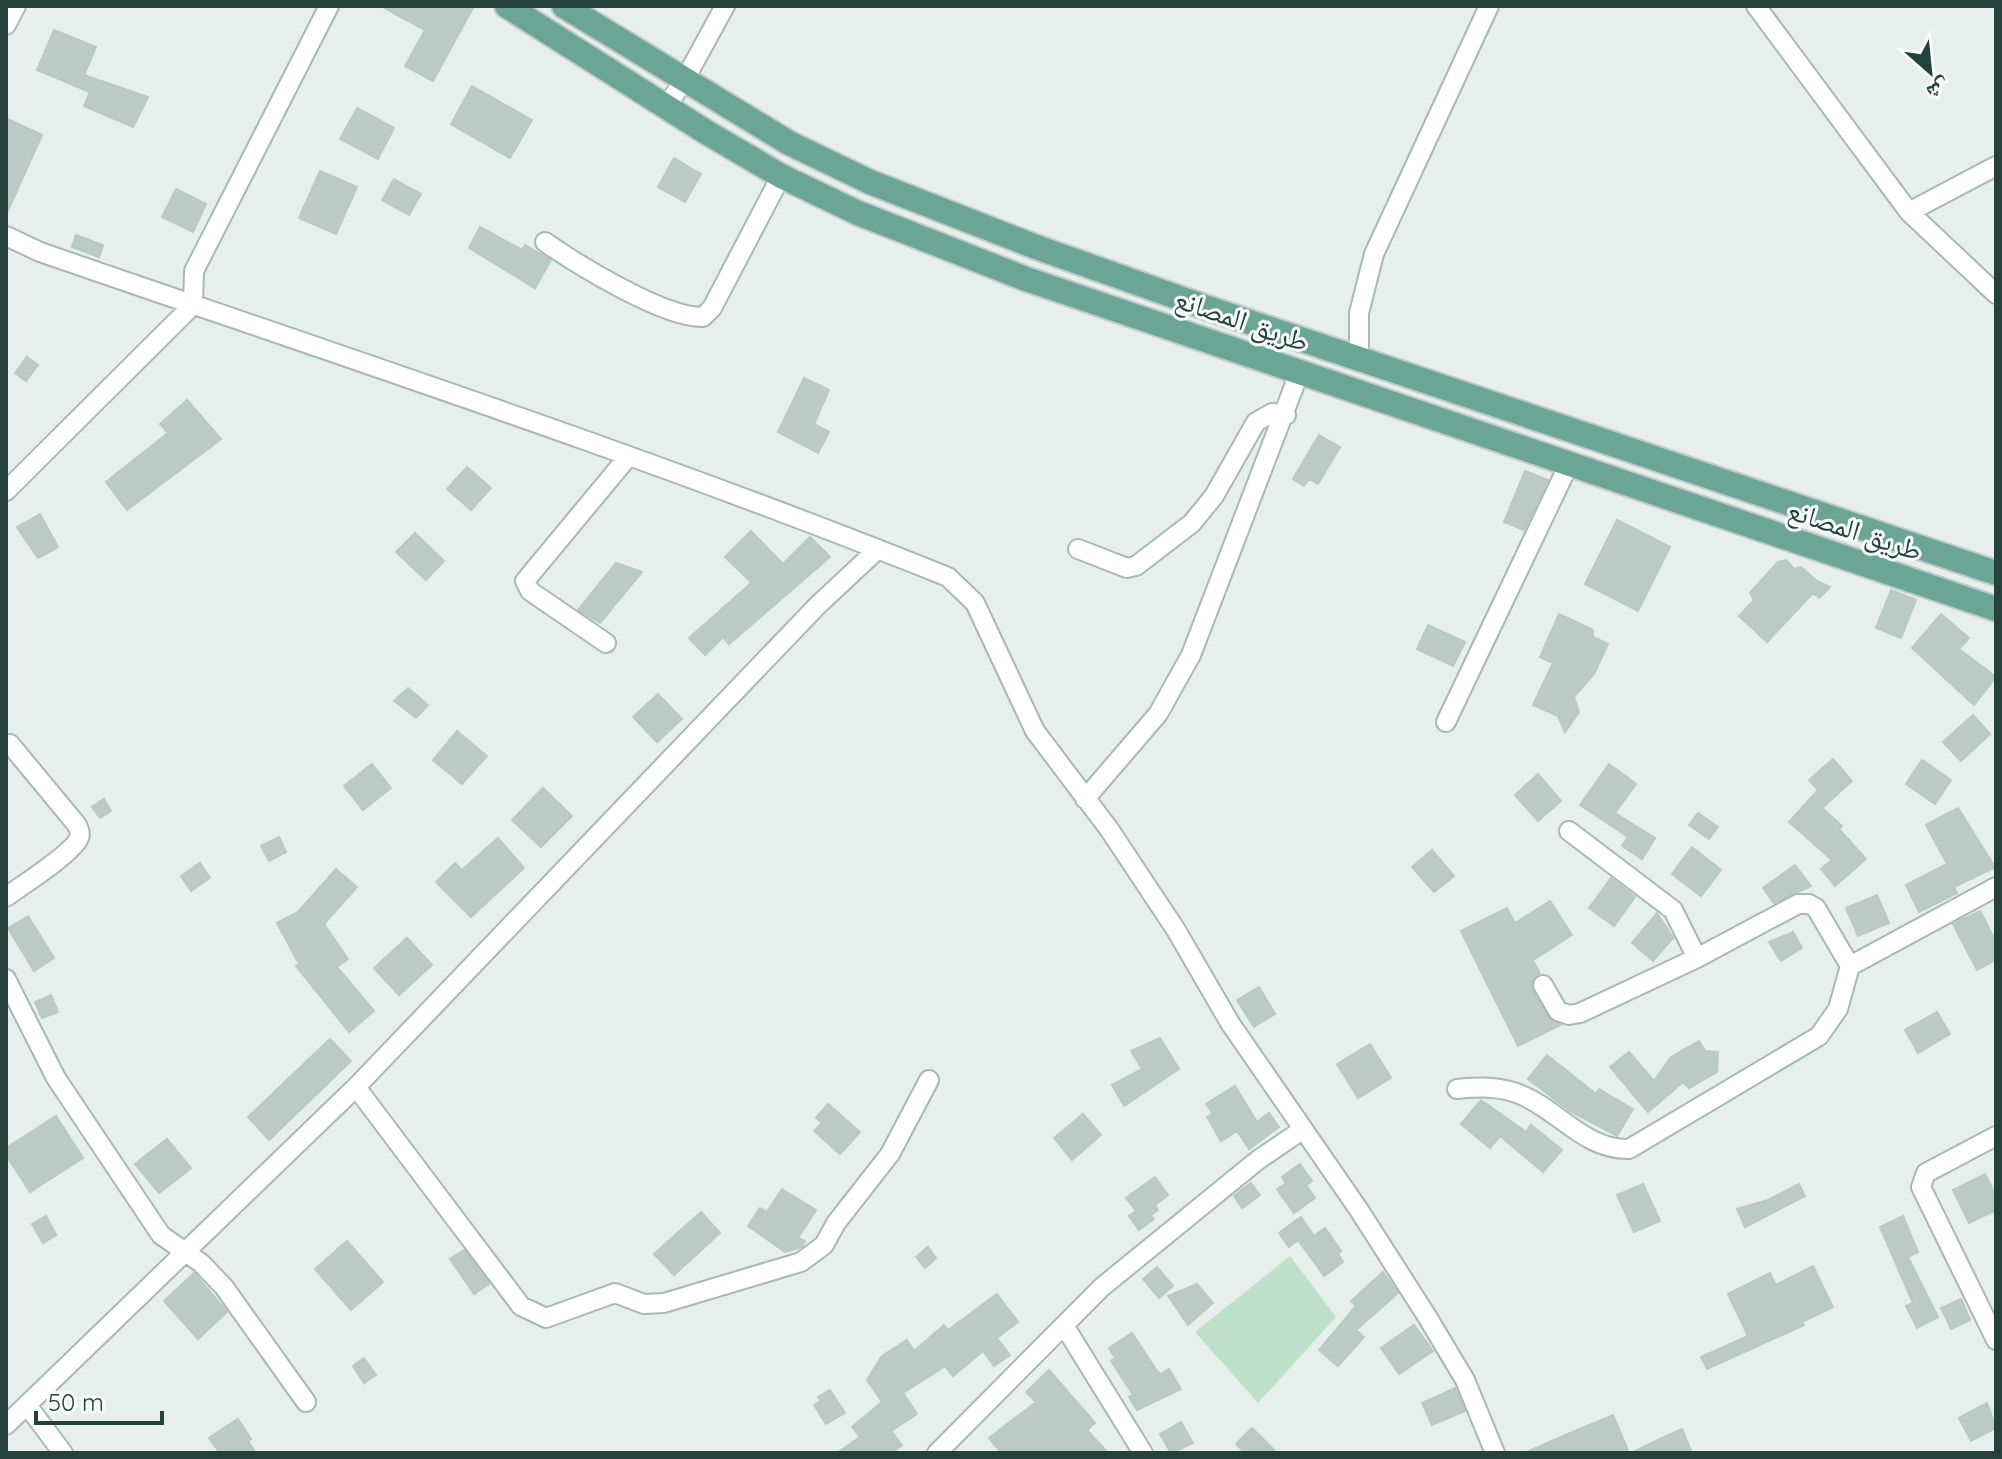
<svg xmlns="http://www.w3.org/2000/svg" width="2002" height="1459" font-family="Quicksand,'Noto Naskh Arabic',sans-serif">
  <rect width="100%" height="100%" fill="#e6efeb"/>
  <path fill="#bfe0c8" d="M1290,1256L1336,1317L1258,1403L1195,1332Z"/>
  <path fill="#bbcac4" stroke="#b8c9c2" stroke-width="2" d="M381,6H474L433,81L405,66L425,30Z
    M54,30L96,47L84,75L148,97L133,127L84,106L90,92L37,70Z
    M472,86L532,120L510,158L451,124Z
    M357,108L394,128L378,159L340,139Z
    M6,118L42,135L6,215Z
    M674,158L701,174L685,202L658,187Z
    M320,171L357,187L336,234L299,218Z
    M394,179L421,194L409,215L382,200Z
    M176,189L206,204L193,232L162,217Z
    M480,227L522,250L525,245L551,260L535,288L469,248Z
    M76,235L103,245L99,257L72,247Z
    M27,357L38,365L26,381L15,373Z
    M804,378L829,390L814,424L829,432L818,453L778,432Z
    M187,400L221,439L127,510L106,482L168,433L160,424Z
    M1319,435L1340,447L1318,484L1309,479L1304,486L1293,479Z
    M467,467L491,488L471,510L447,489Z
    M1525,471L1548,480L1524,530L1504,522Z
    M40,514L58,547L38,558L17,527Z
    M1617,520L1670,547L1638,611L1585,584Z
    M751,531L783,564L810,537L830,557L729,644L723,637L705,655L689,638L749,585L751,582L725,557Z
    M415,533L444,561L426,580L396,552Z
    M1786,560L1794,569L1801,567L1817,581L1830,587L1819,598L1813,593L1767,642L1739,616L1754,600L1750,593L1778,562Z
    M616,563L642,572L600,623L578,610Z
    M1891,590L1916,600L1901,638L1876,628Z
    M1559,614L1593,630V637L1608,644L1594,674L1574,697L1579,712L1565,732L1558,716L1533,705L1553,663L1540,657Z
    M1941,614L1969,638L1959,649L1996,677L1974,705L1912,648Z
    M1428,625L1465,642L1453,666L1417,649Z
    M408,688L428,705L416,718L394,701Z
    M658,694L682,719L657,742L633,717Z
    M1973,715L1990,734L1961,761L1943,742Z
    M457,731L487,756L462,784L433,760Z
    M1833,759L1852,781L1822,808L1842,826L1839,829L1866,859L1835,886L1821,869L1832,860L1789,822L1818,790L1809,780Z
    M1922,760L1951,780L1935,804L1906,784Z
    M372,764L391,788L363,810L344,786Z
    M1609,764L1636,784L1615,813L1655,838L1642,859L1622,846L1628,837L1580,805Z
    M1538,774L1561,801L1538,821L1515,795Z
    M543,788L572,816L541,847L512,820Z
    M104,799L111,811L100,818L92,807Z
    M1958,808L1995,867L1954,887L1957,893L1919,912L1906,885L1947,864L1926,825Z
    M1698,813L1718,827L1709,839L1689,825Z
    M279,837L286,852L269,861L261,846Z
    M498,838L524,868L471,917L436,882L455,863L462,870Z
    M1692,847L1721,870L1701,896L1672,874Z
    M1432,850L1454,876L1434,892L1412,867Z
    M200,863L210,878L191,891L181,876Z
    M1795,865L1811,886L1774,903L1763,888Z
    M336,869L357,887L324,924L348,959L337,967L374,1011L349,1032L296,966L299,964L277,923L298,912Z
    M1611,878L1635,897L1614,926L1589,908Z
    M1877,895L1889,923L1858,936L1846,908Z
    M1550,901L1572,935L1533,960L1540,974L1531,986L1548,1017L1561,1025L1518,1046L1461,931L1507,908L1515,923Z
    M1980,911L1996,942V960L1977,970L1953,924Z
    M1657,913L1673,938L1653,961L1632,943Z
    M28,916L54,958L34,971L8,928Z
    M1793,932L1802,948L1781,961L1769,942Z
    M407,938L432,965L399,995L374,968Z
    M1259,987L1275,1014L1254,1027L1237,1000Z
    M51,995L58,1012L42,1018L35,1002Z
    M1937,1012L1950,1034L1918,1053L1905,1030Z
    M1160,1038L1179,1069L1124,1106L1112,1085L1142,1069L1131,1051Z
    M330,1039L351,1061L269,1140L248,1117Z
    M1699,1041L1705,1051L1718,1052L1717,1072L1689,1088L1683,1082L1648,1112L1610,1067L1629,1052L1654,1081L1671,1057Z
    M1370,1044L1391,1078L1358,1098L1337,1064Z
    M1547,1055L1596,1094L1599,1089L1633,1109L1617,1136L1570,1111L1528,1079Z
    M1235,1086L1257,1122L1269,1113L1279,1127L1249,1149L1237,1131L1221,1141L1207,1117L1213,1114L1206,1104Z
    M1481,1100L1526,1132L1531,1125L1562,1150L1543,1172L1500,1136L1490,1148L1461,1124Z
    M828,1104L860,1132L840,1154L814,1131L822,1123L816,1118Z
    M1083,1114L1101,1135L1072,1160L1054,1138Z
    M56,1116L83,1158L30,1192L6,1155V1148Z
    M167,1139L191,1168L159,1193L135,1164Z
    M1300,1164L1312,1181L1306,1185L1315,1198L1294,1213L1277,1189L1286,1183L1282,1177Z
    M1985,1174L1996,1196V1210L1969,1223L1953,1190Z
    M1155,1177L1168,1195L1155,1205L1158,1210L1151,1215L1154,1219L1139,1230L1129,1216L1136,1211L1126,1198Z
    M1251,1183L1260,1195L1242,1208L1234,1196Z
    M1643,1184L1660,1221L1634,1232L1617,1195Z
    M1799,1184L1805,1196L1745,1227L1737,1209L1768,1200Z
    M782,1189L816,1210L798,1238L805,1241L802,1247L785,1252L748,1226L760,1208L767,1212Z
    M701,1212L720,1233L674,1275L654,1254Z
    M46,1216L56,1235L43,1243L32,1224Z
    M1903,1216L1918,1252L1908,1257L1938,1317L1917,1328L1906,1306L1913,1303L1880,1227Z
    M1301,1217L1314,1236L1325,1228L1341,1251L1338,1254L1343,1262L1324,1276L1298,1240L1289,1247L1279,1233Z
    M347,1241L383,1282L351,1310L315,1269Z
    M928,1247L936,1258L925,1268L916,1257Z
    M464,1250L489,1284L474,1294L450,1259Z
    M1813,1266L1833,1307L1802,1322L1804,1325L1707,1369L1701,1357L1748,1336L1728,1294L1770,1273L1776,1285Z
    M1157,1267L1173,1286L1159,1298L1143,1279Z
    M1383,1272L1398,1293L1356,1330L1364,1337L1338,1366L1319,1350L1356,1306L1351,1301Z
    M194,1273L227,1312L198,1339L164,1301Z
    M1197,1284L1213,1303L1188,1325L1168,1296Z
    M997,1294L1018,1322L997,1338L1010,1355L994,1366L983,1351L953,1376L945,1366L903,1393L917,1414L891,1431L902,1445L892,1453H837L860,1437L852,1427L882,1402L867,1380L882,1356L907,1340L914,1351L944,1325L948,1330Z
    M1961,1299L1970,1320L1951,1329L1941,1308Z
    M1414,1325L1433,1351L1399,1374L1381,1348Z
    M1132,1333L1157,1371L1161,1374L1169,1369L1181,1389L1137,1410L1129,1397L1133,1395L1111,1361L1115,1358L1109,1348Z
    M364,1358L376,1375L364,1383L353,1366Z
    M1049,1370L1095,1423L1087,1430L1108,1453H1001L989,1438L1036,1402L1026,1392Z
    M1455,1388L1465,1411L1432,1425L1422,1403Z
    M830,1390L845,1413L826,1424L814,1405L821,1401L818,1397Z
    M1987,1403L1996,1428L1971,1441L1959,1418Z
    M1613,1415L1629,1453H1524L1575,1431Z
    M238,1419L251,1439L248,1441L256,1453H220L209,1438Z
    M1181,1422L1193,1443L1171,1453L1160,1434Z
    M1252,1428L1277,1453H1245L1236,1444Z
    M1682,1429L1692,1453H1631L1660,1439Z"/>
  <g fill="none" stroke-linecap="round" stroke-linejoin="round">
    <g stroke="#a8b8b2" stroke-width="22">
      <path id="street" d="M1756,6L1909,212L1996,294
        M6,25L16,6
        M665,108L684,81L725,6
        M1909,212L1996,166
        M6,236L40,252C344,357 650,457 948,577L975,603L1035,731L1109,829L1176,930L1230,1023L1359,1210L1428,1318L1465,1380L1495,1453
        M545,242C578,265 664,318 703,317L712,308L781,176
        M1359,359V313L1374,254L1489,6
        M6,491L193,305L194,271L329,6
        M1078,549L1127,568L1136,566L1192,523L1214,496L1256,422L1272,413L1286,415
        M606,643L530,591L525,581L627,458
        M1446,722L1568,466
        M1085,799L1158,714L1191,655L1300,371
        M1569,831L1673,910L1697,958
        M6,897C21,886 73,853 79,838C81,833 79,830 77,825L10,744
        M1850,966L1996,887
        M6,979L56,1078L161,1235L201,1263L224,1287L306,1402
        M356,1087L521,1306L546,1318L615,1293L644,1304L664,1303L801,1262L824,1245L836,1223L890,1154L929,1080
        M1457,1089C1478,1087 1499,1086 1519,1094C1558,1109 1584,1150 1629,1149L1819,1036L1838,1009L1850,966L1816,908L1809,904H1798L1697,958L1580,1013L1569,1015L1558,1011L1543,985
        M1996,1136L1926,1173L1921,1187L1996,1340
        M1065,1327L1143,1453
        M27,1405L63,1453
        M6,1425L356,1087L818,605L878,549
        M937,1453L1102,1287L1258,1160L1302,1130"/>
    </g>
    <g stroke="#c2cac8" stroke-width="28">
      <path id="primary" d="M507,6L706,132L781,176L858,213L1026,279L1996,609
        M564,6L789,143L870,182L1036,247L1202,306L1996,573"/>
    </g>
    <use href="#street" stroke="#fff" stroke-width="18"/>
    <use href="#primary" stroke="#6aa596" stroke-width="24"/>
  </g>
  <g text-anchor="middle" stroke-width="6" stroke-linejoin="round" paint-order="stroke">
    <g font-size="28" fill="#24423a" stroke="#f7fbf9">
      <text transform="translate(1242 320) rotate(19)" y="10">طريق المصانع</text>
      <text transform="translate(1855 530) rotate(18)" y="10">طريق المصانع</text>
    </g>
  </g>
  <rect width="2002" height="1459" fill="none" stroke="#24423a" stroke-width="16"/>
  <g transform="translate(1930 72) rotate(153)" stroke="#f7fbf9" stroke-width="6" paint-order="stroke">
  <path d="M0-6L14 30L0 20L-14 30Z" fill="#24423a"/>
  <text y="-12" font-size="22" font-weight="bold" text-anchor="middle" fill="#24423a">ش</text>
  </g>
  <path d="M36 1411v12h126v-12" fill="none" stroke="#24423a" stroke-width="4"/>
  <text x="48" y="1411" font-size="24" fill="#24423a" stroke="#f7fbf9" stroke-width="6" paint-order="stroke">50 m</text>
</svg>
